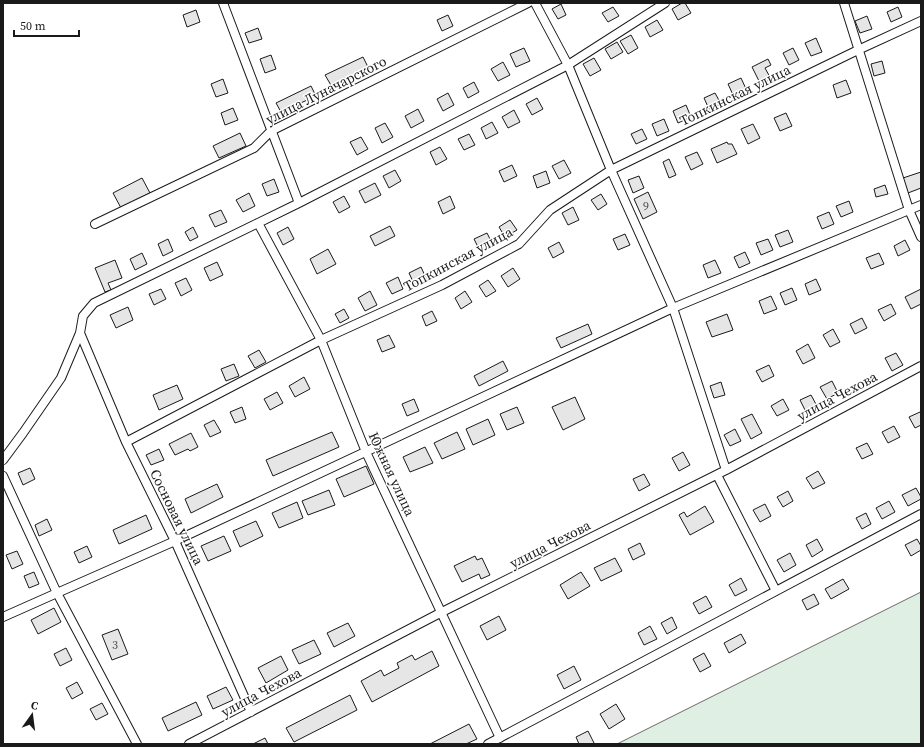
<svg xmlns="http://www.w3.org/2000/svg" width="924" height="747" font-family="'Source Serif 4',serif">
  <rect width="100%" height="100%" fill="#fff"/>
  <path fill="#e0efe3" stroke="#6a6a6a" d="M921,592V744H617Z"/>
  <path fill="#e6e6e6" stroke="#1a1a1a" d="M682,3H685L691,13L678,20L672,9Z
    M561,4L566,15L558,19L552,9Z
    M613,7L619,16L608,22L602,13Z
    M898,7L902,17L891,22L887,12Z
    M196,10L200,22L187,27L183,15Z
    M448,15L453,26L442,31L437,20Z
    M867,16L872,29L860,33L855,21Z
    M657,20L663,30L650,37L645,27Z
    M258,28L262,39L249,43L245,33Z
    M631,35L638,48L628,54L620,41Z
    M816,38L822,52L811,56L805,43Z
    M617,42L623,52L611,59L605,49Z
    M524,48L530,61L516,67L510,54Z
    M793,48L799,60L789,65L783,53Z
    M271,55L276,69L265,73L260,59Z
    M363,57L369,69L332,87L325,75Z
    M594,58L601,70L590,76L583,64Z
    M768,59L771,65L765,68L771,79L761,85L752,67Z
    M882,61L885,73L874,76L871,64Z
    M503,62L510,75L498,81L491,69Z
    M741,78L747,91L734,97L728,84Z
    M223,79L228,93L216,97L211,84Z
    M846,80L851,93L837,98L833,85Z
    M474,82L479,92L468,98L463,88Z
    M311,86L316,96L281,112L276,103Z
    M448,93L454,105L443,111L437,99Z
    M715,93L721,104L709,109L704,98Z
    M537,98L543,109L532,115L526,104Z
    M686,105L691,117L678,123L673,111Z
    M233,108L238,120L225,125L221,113Z
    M418,109L424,121L411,128L405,116Z
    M514,110L520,122L508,128L502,117Z
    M786,113L792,126L780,131L774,118Z
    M664,119L669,131L657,136L652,124Z
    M492,122L498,133L486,139L481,128Z
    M385,123L393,137L382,143L375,128Z
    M753,124L760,138L748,144L741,129Z
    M642,129L647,139L636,144L631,134Z
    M240,133L246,146L219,158L213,146Z
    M469,134L475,145L464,150L458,139Z
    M361,137L368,149L357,155L350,142Z
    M727,142L728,144H732L737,154L717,163L711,149Z
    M440,147L447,159L436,165L430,152Z
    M697,152L703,164L691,170L685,157Z
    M669,159L676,175L669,178L663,162Z
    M564,160L571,173L559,179L552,166Z
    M512,165L517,176L504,182L499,171Z
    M395,170L401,181L389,188L383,176Z
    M546,171L550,183L537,188L533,176Z
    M921,172V188L908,193L903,178Z
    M639,176L644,188L633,193L628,180Z
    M142,178L150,193L121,208L113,193Z
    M274,179L279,192L267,196L262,184Z
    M375,183L381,195L365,203L359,191Z
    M885,185L888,194L876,197L874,189Z
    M648,192L657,212L643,219L634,199Z
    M249,193L255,206L243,212L236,200Z
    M601,194L607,204L598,210L591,200Z
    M344,196L350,207L339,213L333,202Z
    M450,196L455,208L443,214L438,202Z
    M849,201L853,212L841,217L836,206Z
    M573,207L579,220L568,225L562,213Z
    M221,210L227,222L215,227L209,215Z
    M829,212L834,224L822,229L817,217Z
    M510,220L517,230L505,237L499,227Z
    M390,226L395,236L375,246L370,236Z
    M193,227L198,237L190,241L185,232Z
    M288,227L294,239L283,245L277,233Z
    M788,230L793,242L780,247L775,235Z
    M487,233L493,245L480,251L474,239Z
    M625,234L630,245L618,250L613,239Z
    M168,239L173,251L163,256L158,244Z
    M768,239L773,250L761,255L756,243Z
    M905,240L910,250L898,256L894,246Z
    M559,242L564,252L553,258L548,248Z
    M328,249L336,264L317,274L310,259Z
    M745,252L750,263L739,268L734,257Z
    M142,253L147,264L135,270L130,259Z
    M879,253L884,264L871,269L866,258Z
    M115,260L122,278L108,283L111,290L105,292L95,268Z
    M715,260L721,273L708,278L703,265Z
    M217,262L223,275L210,281L204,268Z
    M421,267L427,280L415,286L409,273Z
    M513,268L520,279L508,287L501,276Z
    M398,277L403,289L392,294L386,283Z
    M186,278L192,290L181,296L175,283Z
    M816,279L821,290L809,295L805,284Z
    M488,280L496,291L486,297L479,286Z
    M792,288L797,300L785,305L780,293Z
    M161,289L166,299L154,305L149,294Z
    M921,289V304L911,309L905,297Z
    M370,291L377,305L365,311L358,298Z
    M465,291L472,302L461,309L455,298Z
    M771,296L777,309L764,314L759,301Z
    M891,304L896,314L884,321L878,310Z
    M128,307L133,320L116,328L110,315Z
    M344,309L349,318L340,323L335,314Z
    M432,311L437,321L426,326L422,316Z
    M727,314L733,330L712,337L706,322Z
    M862,318L867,328L855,334L850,324Z
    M588,324L592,334L561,348L556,338Z
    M833,329L840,342L830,347L823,335Z
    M389,335L395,347L382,352L377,340Z
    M808,344L815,358L803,364L796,351Z
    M259,350L266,362L255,368L248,356Z
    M896,353L903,365L892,371L885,358Z
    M503,361L508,371L479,386L474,376Z
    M234,364L239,376L226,381L221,369Z
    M769,365L774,376L762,382L756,371Z
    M304,377L310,389L295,397L289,386Z
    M832,381L838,393L827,399L820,387Z
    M721,382L725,395L714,398L710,386Z
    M177,385L183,399L159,410L153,395Z
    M277,392L283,403L270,410L264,399Z
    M811,395L817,406L806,412L800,400Z
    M575,397L585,419L563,430L552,407Z
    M414,399L419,411L407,416L402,404Z
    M783,399L789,410L777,416L771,406Z
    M242,407L246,419L235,423L230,412Z
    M517,407L524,423L507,430L500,414Z
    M920,412L921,414V425L915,428L909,417Z
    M752,414L762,433L751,439L741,419Z
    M488,419L495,435L473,445L466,429Z
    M214,420L221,432L210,437L204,425Z
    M894,426L900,437L888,443L882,432Z
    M735,429L741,441L730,446L724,435Z
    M332,432L339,447L273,476L266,460Z
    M457,432L465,449L442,459L434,443Z
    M191,433L198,447L190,451L188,449L175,455L169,444Z
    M867,443L873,454L862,459L856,448Z
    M425,447L433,463L410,472L403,457Z
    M159,449L164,460L151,465L146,455Z
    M683,452L690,465L679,471L672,458Z
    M366,466L374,484L344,497L336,479Z
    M30,468L35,479L23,485L18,473Z
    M818,471L825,483L813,489L806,478Z
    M644,474L650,485L639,491L633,479Z
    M217,484L223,497L191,513L185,499Z
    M916,488L921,497V499L908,506L902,495Z
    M329,490L335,505L308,515L302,501Z
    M788,491L793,501L783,507L777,497Z
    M889,501L895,512L882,519L876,508Z
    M297,502L303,518L279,528L272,513Z
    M765,504L771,516L760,522L753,510Z
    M705,506L714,522L690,535L679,515L684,512L687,517Z
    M866,513L871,524L862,529L856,518Z
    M146,515L152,529L119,544L113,530Z
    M47,519L52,530L39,536L35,525Z
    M256,521L263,536L240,547L233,531Z
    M224,536L231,551L208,561L201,546Z
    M817,539L823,550L812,557L806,545Z
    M917,539L921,546V550L911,556L905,545Z
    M640,543L645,554L633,560L628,549Z
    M87,546L92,557L79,563L74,552Z
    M17,551L23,564L12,569L6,555Z
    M790,553L796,565L784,572L777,560Z
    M475,556L477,560L482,558L490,575L481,579L479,574L462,582L454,566Z
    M615,558L622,571L601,581L594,568Z
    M34,572L39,584L29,588L24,576Z
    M581,572L590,586L568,599L560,585Z
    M741,578L747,590L735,596L729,585Z
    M843,579L849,589L831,599L825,589Z
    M814,594L819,604L807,610L802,600Z
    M706,596L712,607L699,614L693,603Z
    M54,608L61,622L38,634L31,620Z
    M499,616L506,630L487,640L480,626Z
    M672,617L677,628L667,634L661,623Z
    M348,623L355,636L334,647L327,633Z
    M650,626L657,639L644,645L638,633Z
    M118,629L128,654L112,660L102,635Z
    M741,634L746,643L729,653L724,643Z
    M314,640L321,654L299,664L292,650Z
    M66,648L72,660L60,666L54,654Z
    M432,651L439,666L372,702L361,681L381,670L384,676L399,668L397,663L412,655L415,660Z
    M704,653L711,666L700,672L693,659Z
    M281,656L288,670L266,683L258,668Z
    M574,666L581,680L564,689L557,675Z
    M77,682L83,693L72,699L66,688Z
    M226,687L233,700L213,709L207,696Z
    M350,695L357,710L294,742L286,728Z
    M196,702L202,715L168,731L162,718Z
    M102,703L108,714L96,720L90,709Z
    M616,704L625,719L609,729L600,714Z
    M469,724L477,739L466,744H430Z
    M588,731L594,743L592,744H579L576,737Z
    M265,738L268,744H253Z"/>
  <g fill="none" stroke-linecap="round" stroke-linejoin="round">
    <g stroke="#1a1a1a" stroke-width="10">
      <path id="minor" d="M223,3L299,203
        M535,3L568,65L611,170L673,308L726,470
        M844,3L909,210L921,237
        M258,223L321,340L366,452L500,738
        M95,224L254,148L271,131L528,3
        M80,333L126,442L175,541L251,712
        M126,442L321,340L442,285L519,244L550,210L611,170L858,50L921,21
        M3,460L23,433L61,378L80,333L83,316L94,303L299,203L568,65L665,3
        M717,475L776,591
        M3,476L57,593L3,617
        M137,744L57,593L175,541L673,308L921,205
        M189,744L442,612L726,470L921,366
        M488,744L921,514"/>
    </g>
    <use href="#minor" stroke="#fff" stroke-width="8"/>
  </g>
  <g text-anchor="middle" stroke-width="3" stroke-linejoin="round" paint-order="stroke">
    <g font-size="12" fill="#4d4d4d">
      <text x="646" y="210">9</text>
      <text x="115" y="649">3</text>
    </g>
    <g font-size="14" fill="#1a1a1a" stroke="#fff">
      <text transform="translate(326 90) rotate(-27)" y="5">улица Луначарского</text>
      <text transform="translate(735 95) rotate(-26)" y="5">Топкинская улица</text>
      <text transform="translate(458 259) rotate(-28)" y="5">Топкинская улица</text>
      <text transform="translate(837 396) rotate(-28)" y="5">улица Чехова</text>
      <text transform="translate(392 474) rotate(65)" y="5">Южная улица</text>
      <text transform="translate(177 517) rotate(64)" y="5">Сосновая улица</text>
      <text transform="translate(550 544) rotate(-27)" y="5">улица Чехова</text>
      <text transform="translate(261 692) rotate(-28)" y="5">улица Чехова</text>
    </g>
  </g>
  <rect width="924" height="747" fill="none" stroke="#1a1a1a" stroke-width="8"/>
  <g transform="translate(32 715) rotate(14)" stroke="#ffffff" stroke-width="3" paint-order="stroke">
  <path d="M0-3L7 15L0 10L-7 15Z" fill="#1a1a1a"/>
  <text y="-6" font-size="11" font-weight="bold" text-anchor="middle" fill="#1a1a1a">С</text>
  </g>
  <path d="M14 30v6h65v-6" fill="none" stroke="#1a1a1a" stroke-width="2"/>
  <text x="20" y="30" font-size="12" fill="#1a1a1a" stroke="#ffffff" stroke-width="3" paint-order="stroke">50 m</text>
</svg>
